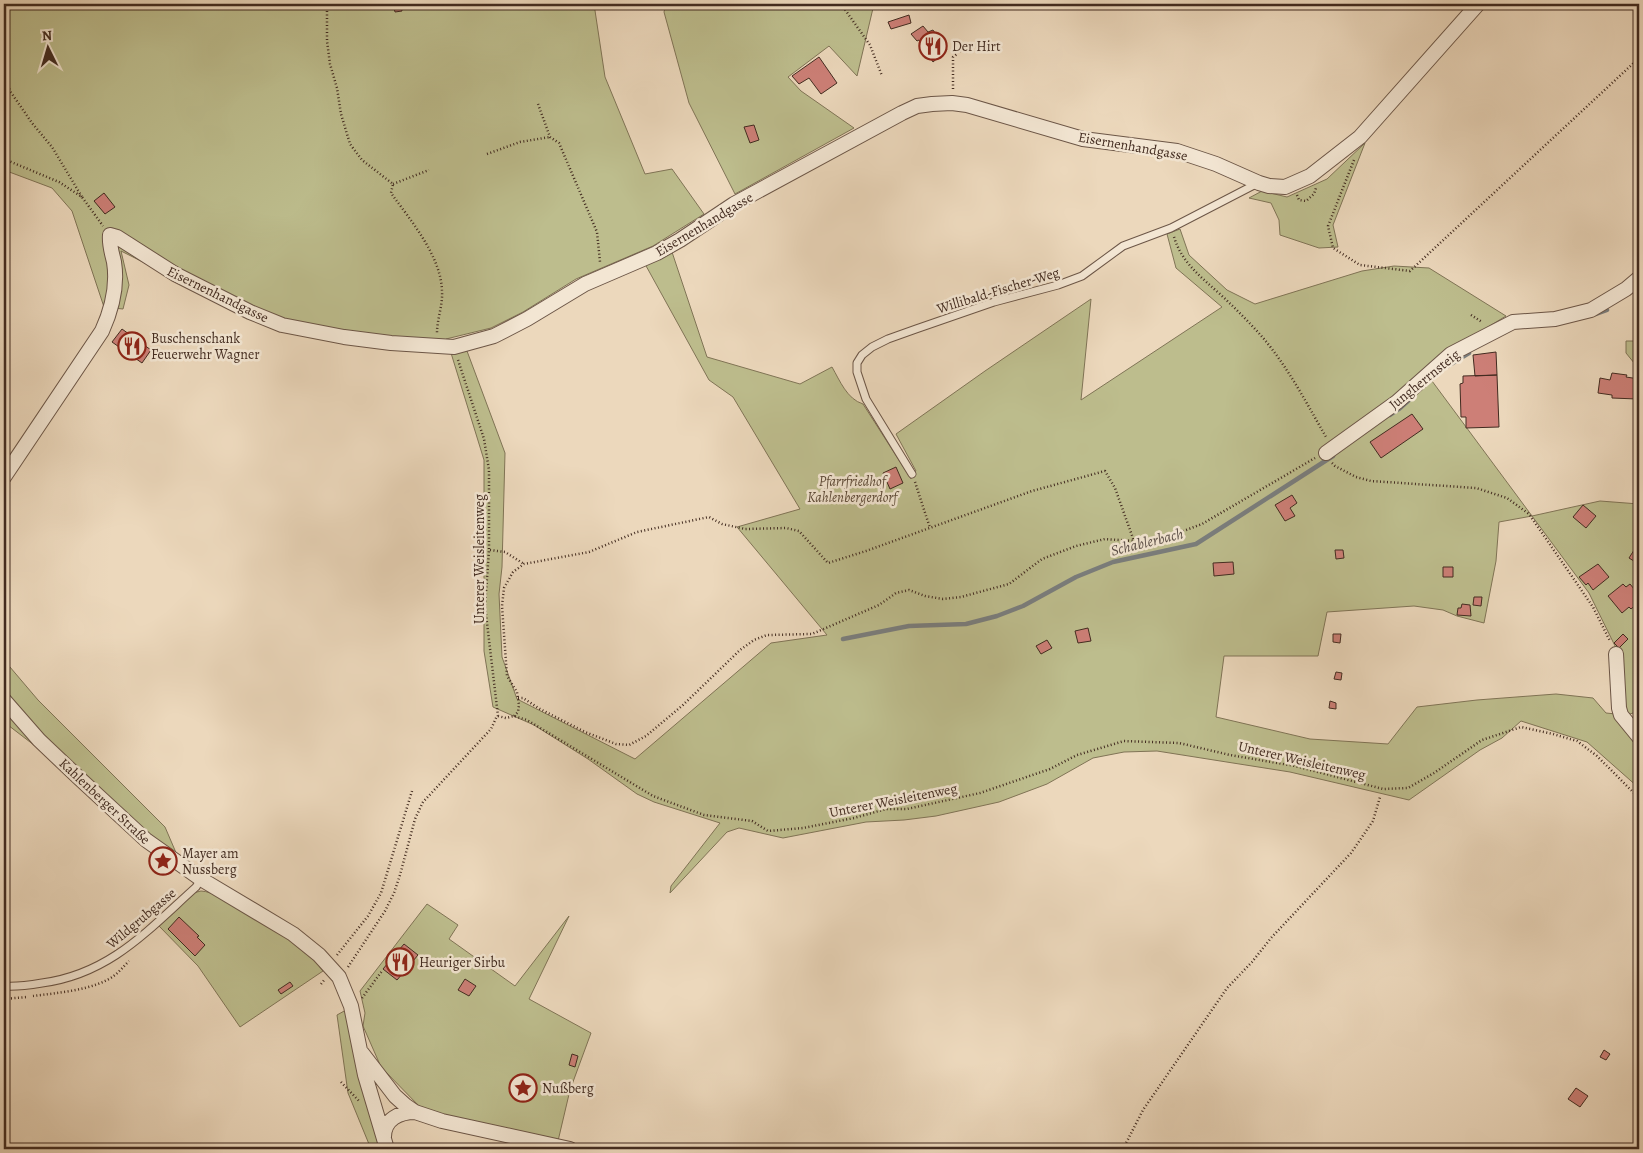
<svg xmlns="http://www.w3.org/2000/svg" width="1643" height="1153" font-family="Alegreya,serif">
  <rect width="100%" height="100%" fill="#ecd8bc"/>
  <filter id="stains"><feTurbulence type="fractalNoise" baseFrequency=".004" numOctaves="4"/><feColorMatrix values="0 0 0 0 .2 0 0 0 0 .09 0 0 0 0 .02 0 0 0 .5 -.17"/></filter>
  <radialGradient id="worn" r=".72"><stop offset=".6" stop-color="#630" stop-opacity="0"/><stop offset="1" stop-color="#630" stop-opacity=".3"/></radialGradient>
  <path fill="#bdbd8d" stroke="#807456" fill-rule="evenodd" d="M4,4H594L605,77L645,174L672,169L704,214L653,246L576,279L523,312L491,328L446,339L451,353L467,351L505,453L502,567L499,594L502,657L517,699L635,759L771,643L827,635L737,527L800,509L733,397L709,380L645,264L671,249L707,357L800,384L832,367C840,381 847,399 863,404L911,479L912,474L916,471L896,434L985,371L1091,299L1081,400L1222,307L1176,268L1167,234L1180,229L1189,255L1227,290L1255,304L1362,271L1394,266L1429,268L1506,316L1450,350L1432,381L1532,516L1600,501L1639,504V711L1627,715L1639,731V788L1587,742L1521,721L1502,738L1480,750L1409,800L1290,772L1157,751L1124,752L1093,758L1047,784L999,802L936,816L904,820L866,822L783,838L739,828L727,832L670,893L671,886L720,823L654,802L637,794L588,759L534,725L493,707L484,651V460L451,353L267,324L121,251L129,285L123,309L104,307L72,211L52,188L4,170ZM1532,516L1589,593L1617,650L1626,715L1606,713L1593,698L1556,694L1477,700L1417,707L1388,744L1310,739L1216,717L1224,656H1318L1327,612L1414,606L1443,610L1457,616L1484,623L1496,561L1499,522Z
    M666,4H874L857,76L829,46L788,77L801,91L854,128L735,194L689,103L664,12Z
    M1365,143L1333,225L1338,247L1319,248L1280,235L1279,220L1271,203L1249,198L1262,191L1287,197L1327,179Z
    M1626,341H1639V369L1626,353Z
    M4,660L38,700L165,827L177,855L4,722Z
    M201,891C222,891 293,940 311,956C315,960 319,966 323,971L240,1027L198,966L159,926L193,893Z
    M427,904L458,925L449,939L515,986L569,916L529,999L591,1033L570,1090L558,1141L450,1119L420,1107L381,1067L363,1026L365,1013L360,991Z
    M346,1010L358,1073L380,1149H371L348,1093L337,1015Z"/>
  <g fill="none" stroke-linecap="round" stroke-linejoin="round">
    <path stroke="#7a7e7e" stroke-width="4.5" d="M1596,314L1607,310
      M1446,367L1469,353
      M1390,415L1399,409L1409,400
      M843,639L909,626L966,624L997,616L1023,606L1076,577L1113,562L1196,544L1333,456"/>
  </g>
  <path fill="#cd7f77" stroke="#422b20" d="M393,4H401L402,11L395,12Z
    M909,15L911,23L891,29L888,22Z
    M923,26L928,32L933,30L947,50L933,62L919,40L917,41L911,34Z
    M960,40L966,48L960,52L955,44Z
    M819,57L837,83L821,94L809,78L799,84L792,76Z
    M754,125L759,140L750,143L744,127Z
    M104,193L115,207L105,214L94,201Z
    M122,329L151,350L142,363L112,342Z
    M1496,352L1497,375L1475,376L1473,355Z
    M1612,373L1627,375L1626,377L1639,379L1637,399L1612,398V395L1598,393L1600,378L1610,380Z
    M1497,375L1499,427L1466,428V417H1461L1460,384L1463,383V376Z
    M1412,414L1423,429L1381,458L1370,442Z
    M896,467L903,483L890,489L883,473Z
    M1292,495L1297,503L1290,508L1295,516L1285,521L1275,505Z
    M1583,505L1596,516L1586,528L1573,517Z
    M1636,547L1639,549V560L1637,563L1629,558Z
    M1335,550H1343L1344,558L1336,559Z
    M1233,562L1234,574L1214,576L1213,563Z
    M1598,564L1609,577L1593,590L1588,583L1586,585L1579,577Z
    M1443,567H1453V577H1443Z
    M1623,584L1626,587L1630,584L1639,595V602L1631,609L1629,607L1622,613L1608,596Z
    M1474,597H1482L1481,606L1473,605Z
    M1462,604L1470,605L1471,616L1457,615L1458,608H1461Z
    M1088,628L1091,641L1078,643L1075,631Z
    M1333,634H1341L1340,643L1333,642Z
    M1623,634L1628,639L1619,648L1614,643Z
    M1047,640L1052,648L1041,654L1036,646Z
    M1336,672L1342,673L1341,680L1334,679Z
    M1330,701L1336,703V709L1329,708Z
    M179,917L199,936L197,937L205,945L195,956L168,929Z
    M404,944L418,955L397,980L383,969Z
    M465,979L476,986L469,996L458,990Z
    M290,982L293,986L281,994L278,990Z
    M1604,1050L1610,1054L1606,1060L1600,1057Z
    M572,1054L578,1056L575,1067L569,1065Z
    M1576,1088L1588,1096L1580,1107L1568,1099Z"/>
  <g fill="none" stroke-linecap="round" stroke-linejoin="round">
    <g stroke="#6c5647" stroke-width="9">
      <path id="lane" d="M912,474L866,399L857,372V363L862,355L872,347L888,339L916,329L994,302L1058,285L1082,276L1123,246L1171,228L1258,183
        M4,986C16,987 30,985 42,983C110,974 148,930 196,887L201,879"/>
    </g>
    <g stroke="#6c5647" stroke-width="16">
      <path id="street" d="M1326,453L1397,402L1451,354L1513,322L1555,319L1591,310L1626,289L1639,278
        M4,477L102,331C112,309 118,287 114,262C112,253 109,245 110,235L117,237L175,274L250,312L282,325L344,337L391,343L454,347L494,336L527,319L585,284L657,253L680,240L734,204L902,113L917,106L932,104L952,103L967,105L1083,139L1177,151L1216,164L1259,183L1269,186L1285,187L1310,176L1360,137L1478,4
        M1616,654L1619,708L1621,715L1639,737
        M4,700L39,740L79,778L146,840L201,879L293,934L319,955L339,977L351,1006L365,1075L387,1149
        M362,1053L395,1096L405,1105L415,1112L442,1121L570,1149
        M384,1137C384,1119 400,1112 415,1112"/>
    </g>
    <path stroke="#422b20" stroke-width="2.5" stroke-dasharray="1 2.5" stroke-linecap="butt" d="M327,4V41L330,64L337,88L341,114L350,144L362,160L393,184L391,193C411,221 441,256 442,291C443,305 437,319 437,333
      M841,4L870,45L882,76
      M4,72L10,91L32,123L52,147L82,197
      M953,89V57L957,54L953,45
      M538,104L550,137L559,143L597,232L600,262
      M487,154L520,142L550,137
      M4,159L59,182L82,197L103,226
      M1354,160L1328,226L1333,248L1360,265L1410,271L1639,58
      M393,184L429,170
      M1297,195L1299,200L1306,201L1314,194L1316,188
      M1174,237C1182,263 1201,277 1221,295C1236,309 1251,324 1264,339C1289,369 1307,404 1326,437
      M1471,315L1482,322
      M458,360L484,439L489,470V550L485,606L498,716
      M1332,463L1335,466L1356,477L1371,481L1476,488L1507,498L1529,514L1593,607L1610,641
      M915,482L930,528
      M490,550L505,552L524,564
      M518,698H523L540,709L585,732L616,744L629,745L646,736L683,705L740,650L754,640L767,635L812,634L879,605L896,593L909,590L925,596L943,599L961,597L1009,584L1042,559L1076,546L1105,539L1134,541L1170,536L1202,524L1315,458
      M498,716L506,718L514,716L527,720L653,796L704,815L752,821L768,831L803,828L854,818L886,809H907L980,793L1050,769L1077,755L1124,741L1179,743L1230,755L1295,766L1383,789L1408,788L1434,773L1482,740L1521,727L1553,734L1577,741L1597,756L1639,798
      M514,716L518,712L519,705L517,692L507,676L502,606L504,588L513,572L524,564L589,552L637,532L709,517L722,524L745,529L786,528L799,531L828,563L866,551L1032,491L1105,471L1115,488L1134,541
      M337,955L368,916L381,893L412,791
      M348,967L385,911L394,893L400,875L415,819L423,802L491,729L497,716
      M321,984L325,979
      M33,996C56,993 96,990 115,975C120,971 124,966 129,961
      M362,998L382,971
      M4,999L27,997
      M341,1082L359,1101
      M1123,1149L1143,1110L1227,988L1252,962L1271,938L1351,853L1373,821L1380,797"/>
    <use href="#lane" stroke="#f3e6d3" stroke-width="7"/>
    <use href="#street" stroke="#f3e6d3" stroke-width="14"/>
  </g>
  <defs>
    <g id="restaurant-ring" transform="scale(1.4375)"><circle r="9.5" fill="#f3e6d3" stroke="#8f2418" stroke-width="1.5"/><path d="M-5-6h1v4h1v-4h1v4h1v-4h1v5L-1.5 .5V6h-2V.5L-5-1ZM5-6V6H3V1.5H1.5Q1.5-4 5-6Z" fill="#8f2418"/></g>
    <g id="sight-ring" transform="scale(1.4375)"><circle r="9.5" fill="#f3e6d3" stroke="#8f2418" stroke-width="1.5"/><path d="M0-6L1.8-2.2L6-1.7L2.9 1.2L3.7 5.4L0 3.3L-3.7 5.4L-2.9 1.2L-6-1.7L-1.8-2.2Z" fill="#8f2418"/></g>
  </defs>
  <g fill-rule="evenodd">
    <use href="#restaurant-ring" x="933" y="46"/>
    <use href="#restaurant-ring" x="132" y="346"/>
    <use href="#sight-ring" x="163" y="861"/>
    <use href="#restaurant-ring" x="400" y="962"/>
    <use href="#sight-ring" x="523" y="1088"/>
  </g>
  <g text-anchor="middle" stroke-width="5" stroke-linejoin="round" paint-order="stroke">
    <g font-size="14" fill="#422b20" stroke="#f3e6d3" text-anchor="start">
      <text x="952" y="51">Der Hirt</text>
      <text x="151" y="343">Buschenschank<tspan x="151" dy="16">Feuerwehr Wagner</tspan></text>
      <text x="182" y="858">Mayer am<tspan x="182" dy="16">Nussberg</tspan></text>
      <text x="419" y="967">Heuriger Sirbu</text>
      <text x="542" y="1093">Nußberg</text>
    </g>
    <g font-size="14" fill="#422b20" stroke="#f3e6d3">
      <text transform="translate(1133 146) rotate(10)" y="5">Eisernenhandgasse</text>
      <text transform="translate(704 224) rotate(-31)" y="5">Eisernenhandgasse</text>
      <text transform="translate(998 290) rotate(-17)" y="5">Willibald-Fischer-Weg</text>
      <text transform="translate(218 294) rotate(26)" y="5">Eisernenhandgasse</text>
      <text transform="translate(1424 379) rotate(-39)" y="5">Jungherrnsteig</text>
      <text transform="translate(479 559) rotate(-90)" y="5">Unterer Weisleitenweg</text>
      <text transform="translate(1302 760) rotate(13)" y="5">Unterer Weisleitenweg</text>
      <text transform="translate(893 800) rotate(-11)" y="5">Unterer Weisleitenweg</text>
      <text transform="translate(105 801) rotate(43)" y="5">Kahlenberger Straße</text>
      <text transform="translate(141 918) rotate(-40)" y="5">Wildgrubgasse</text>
    </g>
    <g font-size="14" font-style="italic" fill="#5b4836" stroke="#f3e6d3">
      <text x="852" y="486">Pfarrfriedhof<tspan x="852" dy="16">Kahlenbergerdorf</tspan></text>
    </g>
    <g font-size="15" font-style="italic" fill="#5a4e47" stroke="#f3e6d3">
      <text transform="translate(1147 542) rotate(-14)" y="5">Schablerbach</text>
    </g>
  </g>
  <rect width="1643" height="1153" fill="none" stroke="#ecd8bc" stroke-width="20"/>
  <rect x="5" y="5" width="1633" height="1143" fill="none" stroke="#422b20" stroke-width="2.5"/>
  <rect x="10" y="10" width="1623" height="1133" fill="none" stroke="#422b20"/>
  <g transform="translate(48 48) rotate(355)" stroke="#f3e6d3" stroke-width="4" paint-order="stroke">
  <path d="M0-4L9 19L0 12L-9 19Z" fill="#422b20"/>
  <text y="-8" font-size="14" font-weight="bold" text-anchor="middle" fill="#422b20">N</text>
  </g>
  <rect width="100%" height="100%" filter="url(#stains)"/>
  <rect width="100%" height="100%" fill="url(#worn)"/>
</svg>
